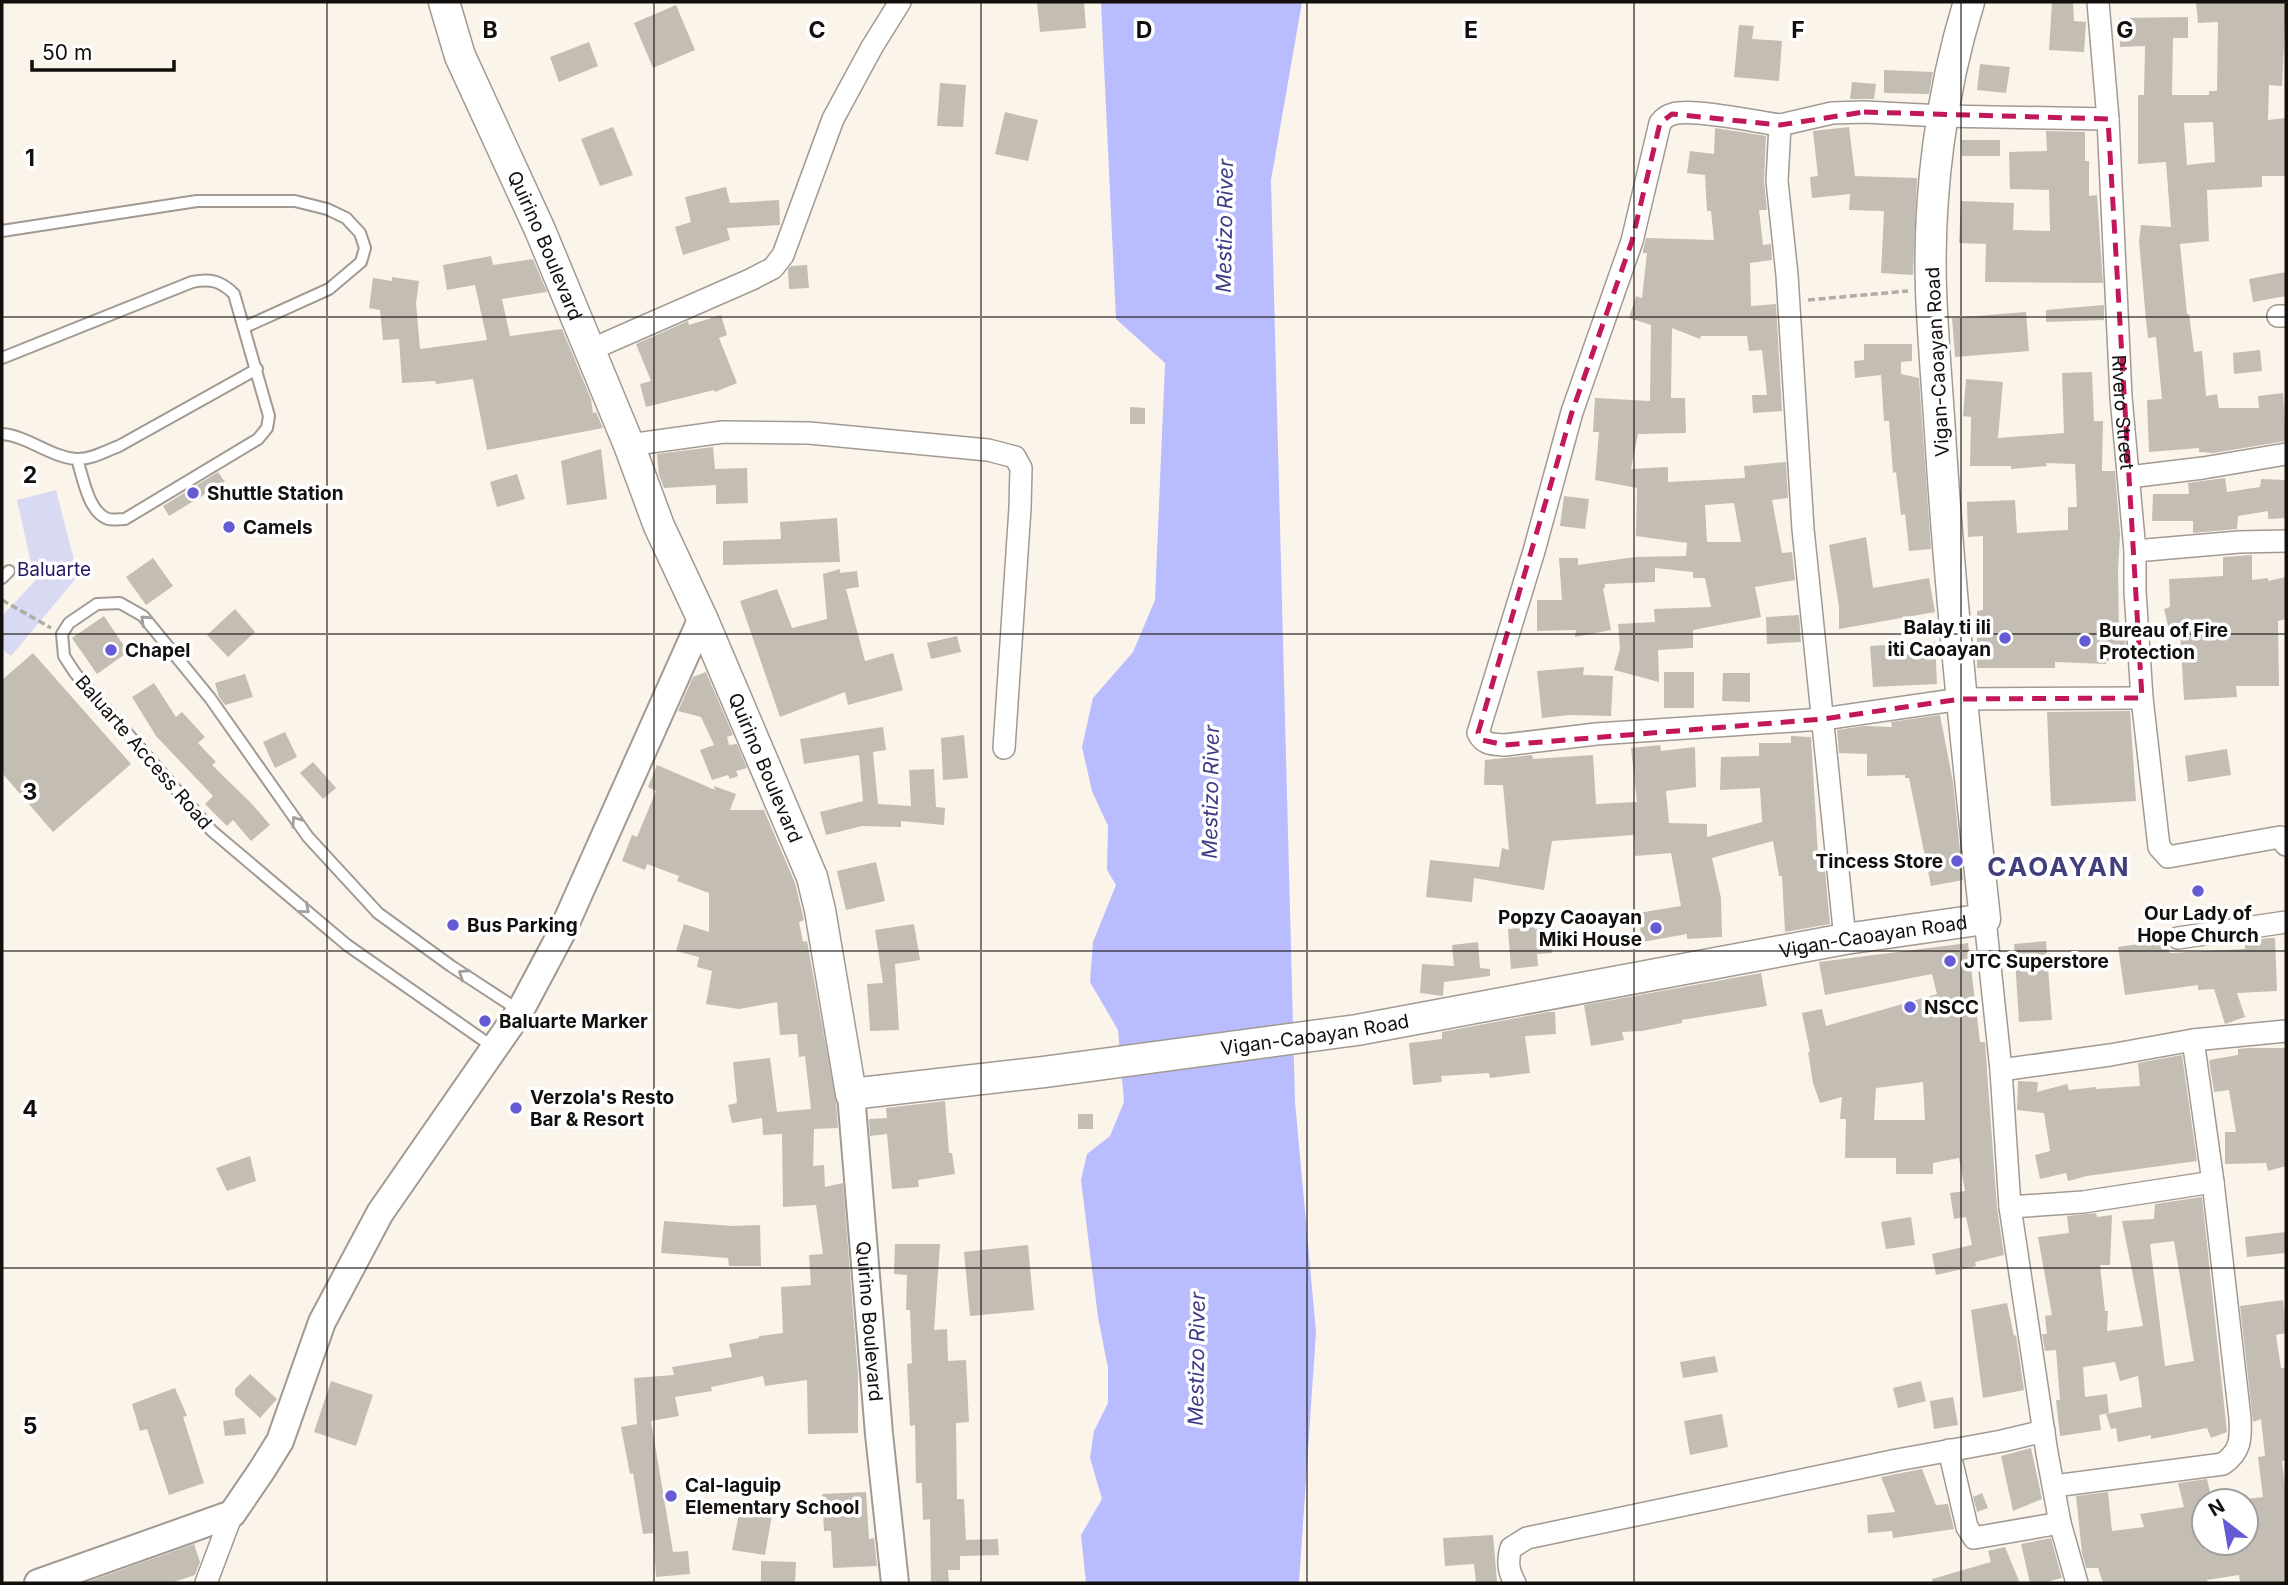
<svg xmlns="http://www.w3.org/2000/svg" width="2288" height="1585" font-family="Inter,sans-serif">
  <rect width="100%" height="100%" fill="#fbf4ea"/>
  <path fill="#d8daf4" d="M56,490L78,576L11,656L2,649V616L35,581L17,500Z"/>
  <path fill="#b9bcfe" d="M1101,2H1302L1271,180L1295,1102L1316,1332L1299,1583H1086L1081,1535L1102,1499L1090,1458L1094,1431L1108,1403V1368L1098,1317L1081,1180L1087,1154L1110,1136L1124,1102L1118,1030L1090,982L1093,942L1116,885L1107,870L1108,826L1092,791L1082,747L1093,698L1133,652L1155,600L1165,363L1116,319Z"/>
  <path fill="#c4bdb4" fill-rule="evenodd" d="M1037,2H1084L1086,28L1040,32Z
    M2052,2H2073L2074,21L2086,22L2084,52L2049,50Z
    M2196,2H2286L2282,86L2269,85L2268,120L2286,118V176H2262V187L2207,190L2209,241L2180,244L2187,314H2189L2194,352L2202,351L2206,396L2217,394L2219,408H2259L2258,396L2283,393L2286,441L2213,453L2199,452V448L2149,452L2147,400L2162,399L2156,337L2148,338L2146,320L2139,241L2141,225L2171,227L2166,162L2138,164V95H2144L2145,46L2120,47L2119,18L2188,17V38H2173L2172,95H2209V91H2217L2218,22L2198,23ZM2213,122L2215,162L2187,165L2184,123Z
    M676,5L695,50L653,68L634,23Z
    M1739,25L1754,26L1752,39L1782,41L1779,81L1734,77Z
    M589,42L598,66L559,82L550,57Z
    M1980,64L2010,67L2006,93L1977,90Z
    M1884,70L1933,72L1929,94L1884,93Z
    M1852,82L1876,84L1874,99H1850Z
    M940,83L966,85L963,127L937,126Z
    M1005,112L1038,120L1028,161L995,154Z
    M613,127L633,175L600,186L581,139Z
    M1849,127L1855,176L1917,178L1913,275L1881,273L1884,211L1849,210L1850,194L1812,198L1810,177L1818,176L1813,131Z
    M1715,128L1766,136L1764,181L1767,210H1759L1763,245L1771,244L1772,260L1750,263L1751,306L1776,304L1782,411L1753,413L1752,395H1767L1762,350L1749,351L1747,336H1701L1700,339L1672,328L1671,398H1685L1686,433L1638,434L1631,469L1668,467V482L1745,478L1744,466L1786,462L1788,498L1772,500L1782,553L1792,552L1795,580L1755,587L1761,617L1693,630V648L1658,650L1659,682L1614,670L1620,649L1618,624L1655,622L1654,609L1711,607L1705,578H1693V572L1655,568V582L1605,584V588H1603L1611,630L1575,637L1576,630L1537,631V600H1562L1559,558H1578V565L1635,557L1686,556L1687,543L1636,536L1637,488L1595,480L1599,432H1593L1595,398L1650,401L1651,325L1629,318L1636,296L1642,298L1647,253H1643V250L1646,238L1714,240L1711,211H1707L1705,175L1687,173L1690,151L1714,154ZM1734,503L1741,542H1707L1705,505Z
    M2046,131L2085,132V161H2089V196L2097,195L2103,283L1985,282L1986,244L1959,243L1961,201L2014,203L2013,230L2050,231L2049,190L2010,189L2009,152L2047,151Z
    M1961,140H2000V156H1962Z
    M726,187L730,203L779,200L780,225L727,228L730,240L683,255L675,227L691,222L685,197Z
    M491,256L493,265L533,259L547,292L502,299L510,336L562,329L591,399L593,413L596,412L603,428L487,450L473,379L436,384L435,381L402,383L399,339L383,340L380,310L369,308L373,278L392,281V277L419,281L416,303L420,349L487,340L475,285L447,290L443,265Z
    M807,265L809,288L789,289L788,269L791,266Z
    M2286,272V296L2253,302L2249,279Z
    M2104,305V320L2046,322V310Z
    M2026,312L2029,351L1955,357L1952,318Z
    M721,315L727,335L719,338L737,383L715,392L714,390L646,407L640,384L651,381L636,344L688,321L689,325Z
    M1864,344H1912V361L1901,362V374L1919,378L1931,549L1909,551L1905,514L1901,515L1896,472L1893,473L1889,421H1884L1881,375L1855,378L1854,361L1864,360Z
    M2260,350L2262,371L2234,374L2233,353Z
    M2092,372L2094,421H2103L2102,471H2115L2120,534L2118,570L2119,632H2125L2126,661H2106V664L2055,662V668H1977V611L1983,610V536L1968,537L1967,502L2015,500L2017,533L2068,530V507H2077L2075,464L2046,463L2047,466L2011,469V466H1970L1971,417L1963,416L1966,379L2003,382L1998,438L2064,433L2062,373Z
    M1130,407L1145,408V424H1130Z
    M713,447L715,469L747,468L748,503L716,504V485L664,488L659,475L657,454Z
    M601,449L607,499L567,505L561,461Z
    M218,472L225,482L169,516L163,506Z
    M517,474L525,499L497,507L490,482Z
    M2225,478L2227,492L2260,487L2261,479L2286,480V518L2268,519V511L2238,516L2237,529L2193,533V521H2152L2153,494H2189L2188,483Z
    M1564,496L1589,499L1585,529L1560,526Z
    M837,518L840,562L723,565V541L781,539L780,522Z
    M1866,537L1873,588L1929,578L1935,612L1839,629V607L1829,545Z
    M2252,555V580L2268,578V581L2286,577V619L2278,621L2279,686H2236L2237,697L2184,700L2180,628L2169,630L2164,609L2170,607L2169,579L2223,576V557Z
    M153,558L173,586L146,605L126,577Z
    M840,569V573L857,571L859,587L846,589L865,661L893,653L903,690L848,705L845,692L780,717L740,601L777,589L792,628L827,619L823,574Z
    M235,609L255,632L228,657L207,635Z
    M1799,615L1801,642L1767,644L1766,617Z
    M104,616L128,652L97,674L72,638Z
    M957,636L961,652L931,659L927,643Z
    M1935,642L1937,684L1873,687L1870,646Z
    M33,653L131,764L53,832L2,773V680Z
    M1584,667L1583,675L1613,676L1611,716L1570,715L1542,718L1537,671Z
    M706,672L733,735L727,737L729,745L737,744L747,768L736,771L738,776L730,779L728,775L712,780L700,750L714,745L701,717L678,711L693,677Z
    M1664,672H1694V708H1664Z
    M1723,673H1750V702L1722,701Z
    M245,674L253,697L225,705L219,697L215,683Z
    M154,683L176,717L182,712L205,737L198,743L216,762L212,765L252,804L270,825L251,841L233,820L227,826L205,804L213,796L156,736L132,697Z
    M2130,711L2136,801L2051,806L2047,712Z
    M1940,715L1953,782L1963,880L1931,886L1909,778H1905V775L1867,776V754L1839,753L1837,730L1864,726L1892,727L1891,722Z
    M883,727L886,750L873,752L878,804L911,806L909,770L934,769L936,807L945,808L944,825L901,821V827L862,826L826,835L820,812L863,801L859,755L804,764L800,739Z
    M285,732L297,757L275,768L263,742Z
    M964,735L968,778L943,780L941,738Z
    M1791,736L1811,737L1819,872L1825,871L1830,924L1785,932L1782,876H1779L1773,841L1712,858L1721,898L1722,937L1687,939V934L1642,942L1638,913L1681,906L1671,853L1635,856L1634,835L1552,841L1544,890L1474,878L1472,902L1426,897L1430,860L1499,867L1502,848L1509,850L1503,785H1484L1485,760L1532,755L1533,759L1593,755L1596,804L1637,802L1631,748L1660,745L1661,751L1695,747L1696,787L1666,791L1669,823L1707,824V837L1762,822L1760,788L1720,790L1721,757L1759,756V743H1791Z
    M2227,749L2231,775L2188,782L2185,756Z
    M313,762L336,788L323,799L300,773Z
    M657,765L715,790L714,786L736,794L730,810H764L795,883L804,920L799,922L803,942L807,941L836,1102L838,1128L814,1129L813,1166L824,1165L825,1187L843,1183L858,1375V1433L808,1434L807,1380L765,1386L763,1376L711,1387L712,1391L675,1397L679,1416L651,1421L673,1552L688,1551L690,1574L656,1577L653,1533L643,1534L633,1473L630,1474L621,1427L637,1424L634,1378L674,1375L672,1367L732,1357L729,1344L759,1338V1336L783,1333L781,1287L811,1285L809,1255L823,1254L816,1205L783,1207L782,1134L763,1135L762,1118L732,1123L728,1105L737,1103L733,1062L770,1058L777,1112L811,1109L805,1056L799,1057L797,1034L780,1035L777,1002L739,1009L706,1004L712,971L697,967L699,957L676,951L684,924L709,932V893L677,881L679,876L647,864L645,870L622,861L632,835L637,837L656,791L648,787Z
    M876,862L885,901L846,910L837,871Z
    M914,924L920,960L895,964L899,1030L870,1031L867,984L883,983L875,930Z
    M1535,927V929L1551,927L1552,953L1537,954L1538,966L1511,969L1508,929Z
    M2269,938H2275L2277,991L2237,993L2245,1017L2225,1024L2214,989L2198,990V985L2125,995L2118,947L2165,940L2170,953L2245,949V941Z
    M2046,941L2052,1020L2019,1022L2014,944Z
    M1478,942L1480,968L1490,969V976L1444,982L1443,996L1420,993L1422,964L1454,966L1452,945Z
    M1968,943L1980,1042H1985L1997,1208L2004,1255L1975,1262L1976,1266L1936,1275L1932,1254L1972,1245L1966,1217L1954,1219L1950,1193L1965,1191L1959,1158L1933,1163V1174H1896V1158H1845L1846,1119H1840L1842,1097L1820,1103L1813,1083L1808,1052H1810L1802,1013L1822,1009L1826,1026L1937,994L1932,974L1825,995L1819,962ZM1923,1082L1925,1120H1874L1876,1088Z
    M1761,973L1767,1006L1682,1020V1023L1642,1031L1622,1032L1624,1040L1591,1046L1584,1005Z
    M1548,1012H1555L1556,1034L1525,1036L1530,1073L1490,1078L1489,1073L1441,1076L1442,1082L1413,1085L1409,1043L1442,1039V1032Z
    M2249,1048H2286V1166L2268,1171L2266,1163L2225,1164V1132H2236L2229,1090L2214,1092L2209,1060L2238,1055V1049Z
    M2182,1055L2197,1161L2087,1176L2068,1181L2066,1173L2040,1179L2035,1155L2050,1151L2044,1113L2017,1110L2018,1081L2038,1082L2037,1092L2067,1084L2069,1090L2096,1087V1089L2140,1086L2138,1063Z
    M945,1101L949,1153H952L955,1174L918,1180L919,1187L892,1189L887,1134L870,1136L869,1119L887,1118L886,1108Z
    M1078,1114H1093V1129H1078Z
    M250,1156L256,1181L227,1191L216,1168Z
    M2202,1197L2227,1432L2211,1438L2207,1428L2151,1439V1435L2118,1442L2116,1428L2111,1429L2106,1414L2142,1407L2138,1376L2120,1381L2115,1362L2083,1367L2085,1397L2107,1394L2109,1413L2099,1415L2101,1430L2060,1436L2056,1400H2060L2056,1350L2045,1351L2042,1334H2047L2045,1316L2052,1315L2038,1237L2069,1233L2067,1216L2096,1213L2097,1217L2112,1215L2110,1265H2100L2105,1311H2108L2107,1331L2143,1326L2122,1221L2154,1219L2155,1204ZM2174,1241L2194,1361L2165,1366L2150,1244Z
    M1911,1217L1915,1245L1886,1249L1881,1222Z
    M664,1221L733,1226L760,1225L761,1266H729L728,1258L661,1253Z
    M2286,1232V1253L2247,1257L2245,1237Z
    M895,1244H940L934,1330L947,1329L948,1361L966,1360L969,1422L956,1423L957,1499H964L966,1540L998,1539L999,1555L960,1556V1570H948L949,1583H931L930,1519L923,1520L922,1483H916L915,1425L910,1426L907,1364L912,1363L910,1310H906L907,1275L894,1274Z
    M1028,1245L1034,1310L970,1316L964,1252Z
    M2283,1300L2286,1333L2276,1335L2281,1368H2286V1460L2282,1461L2286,1495V1583H2240L2239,1575L2207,1580L2208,1583H2103L2098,1568H2086L2082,1553L2076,1496L2108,1492L2112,1531L2144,1527L2140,1514L2184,1507L2178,1483L2207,1479L2212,1501H2204V1550L2230,1543H2246V1499L2263,1497L2258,1457L2265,1456L2261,1419L2253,1422L2240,1306Z
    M2007,1303L2014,1336L2016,1335L2024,1390L1983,1398L1971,1310Z
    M1715,1356L1718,1372L1683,1378L1680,1362Z
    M250,1374L277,1399L260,1418L235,1395V1389Z
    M331,1381L373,1395L356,1446L314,1432Z
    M1921,1381L1926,1401L1898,1408L1893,1388Z
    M175,1388L187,1416L183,1417L204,1483L169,1495L147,1429L140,1431L132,1404Z
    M1953,1397L1958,1425L1934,1429L1930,1401Z
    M1722,1414L1728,1447L1690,1455L1684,1421Z
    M244,1418L246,1434L225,1436L223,1421Z
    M2031,1448L2042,1499L2013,1511L2001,1456Z
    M1922,1469L1936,1505L1948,1504L1954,1529L1893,1538L1892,1531L1868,1533L1867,1515L1895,1512L1881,1477Z
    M866,1492L869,1539L874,1538L877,1566L833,1568L831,1531H824L822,1494Z
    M1982,1493L1988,1508L1977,1512L1973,1497Z
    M741,1503L773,1509L765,1555L732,1550Z
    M1493,1535L1497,1582L1476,1583L1474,1564L1445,1566L1443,1538Z
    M2051,1538L2062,1578L2050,1581L2051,1583H2030L2021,1544Z
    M194,1544L200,1562L195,1575L171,1583H84Z
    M2005,1547L2020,1583H1933L1932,1579L1991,1562L1988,1551Z
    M761,1561L796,1562L795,1583H761Z"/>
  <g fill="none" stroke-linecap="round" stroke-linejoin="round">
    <g stroke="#a29a92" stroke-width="14">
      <path id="service" d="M2,231L197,201H295L327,209L346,218L360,233L365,248L361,262L329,289L245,327
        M2,358L192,282C210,278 221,281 234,294L269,416L267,428L258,439L125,519C120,519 113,520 108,519C88,512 83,477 77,459
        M2,434C28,436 50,457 76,459C90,460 106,451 119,446L257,369
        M2,578L9,571
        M493,1047L347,945L212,831L75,673L64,656L62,634L69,623L97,604L120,603L143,616L210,698L308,837L378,913L451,966L520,1011"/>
    </g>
    <g stroke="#a29a92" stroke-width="24">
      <g id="minor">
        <path id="s1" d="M2098,2L2108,119L2121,397L2135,551V591L2142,698L2159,847L2168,857L2280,837L2286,845"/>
        <path d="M1780,125C1757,122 1693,108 1673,114C1668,115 1663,119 1660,123L1632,241L1572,412L1534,551L1478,733C1484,745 1492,744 1505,745L1596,734L1823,719L1961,699L2142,698"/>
        <path d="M2278,316H2286"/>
        <path d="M590,350L752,279L773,268L783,255L833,119L872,47L900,2"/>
        <path d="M629,445L723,432L809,433L988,450L1015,457L1021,468L1020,508L1004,748"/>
        <path d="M2129,477L2203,468L2286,454"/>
        <path d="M2135,551L2239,542L2286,541"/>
        <path d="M1985,919L2001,1070L2010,1207L2047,1453L2060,1523L2077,1583"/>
        <path d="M2178,938L2286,922"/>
        <path d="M1845,939L1803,529L1787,275L1777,181L1780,125L1832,113L1864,112L1942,116L2108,119"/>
        <path d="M2193,1040L2286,1031"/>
        <path d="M2001,1070L2110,1055L2193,1040L2213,1182L2240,1418C2241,1439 2241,1451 2223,1464L2054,1486"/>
        <path d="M2010,1207L2083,1202L2213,1182"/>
        <path d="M1949,1450L1967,1527L1974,1538L2060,1523"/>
        <path d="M206,1583L232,1514"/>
        <path d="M1515,1583C1508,1571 1507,1561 1511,1548L1527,1538L1897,1460L2002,1441L2044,1431"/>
      </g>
    </g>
    <g stroke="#a29a92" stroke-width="30">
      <g id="tertiary">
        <path id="s2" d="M851,1094L879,1434L895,1583"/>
        <path d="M38,1583L232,1514L262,1470L280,1441L322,1322L380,1213L520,1011L561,934L702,618"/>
      </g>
    </g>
    <g stroke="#a29a92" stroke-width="33">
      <g id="secondary">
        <path id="s3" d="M444,2L460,56L540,230L629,445L659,526L702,618L812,877L820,910L851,1094L1044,1072L1357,1030L1845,939L1985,919C1968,762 1951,606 1941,449C1938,396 1933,343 1931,290C1928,196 1941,92 1969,2"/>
      </g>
    </g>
    <path stroke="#b2aca5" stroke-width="3.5" stroke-dasharray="7 3.5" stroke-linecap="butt" d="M1808,300L1908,291
      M2,600L51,628"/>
    <use href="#service" stroke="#fff" stroke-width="10"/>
    <use href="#minor" stroke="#fff" stroke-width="21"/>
    <use href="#tertiary" stroke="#fff" stroke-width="26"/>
    <use href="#secondary" stroke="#fff" stroke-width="30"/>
  </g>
  <defs><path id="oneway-chevron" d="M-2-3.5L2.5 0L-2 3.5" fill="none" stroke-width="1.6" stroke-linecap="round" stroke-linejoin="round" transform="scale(1.75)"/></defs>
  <g stroke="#a09f9e">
    <use href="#oneway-chevron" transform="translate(145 620) rotate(-137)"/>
    <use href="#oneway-chevron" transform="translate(296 821) rotate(-125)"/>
    <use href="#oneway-chevron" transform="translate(305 909) rotate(40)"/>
    <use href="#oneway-chevron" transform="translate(463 974) rotate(-147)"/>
  </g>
  <path fill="none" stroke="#c2185b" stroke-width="5" stroke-dasharray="14 9" stroke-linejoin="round" d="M1864,112L2108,119L2142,698L1961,699L1823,719L1505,745L1482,740L1478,733L1572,412L1632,241L1660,123L1672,114L1780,125Z"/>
  <path fill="none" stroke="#120f0c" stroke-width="2" stroke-opacity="0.55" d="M327,2V1583M654,2V1583M981,2V1583M1307,2V1583M1634,2V1583M1961,2V1583M2,317H2286M2,634H2286M2,951H2286M2,1268H2286"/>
  <g fill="#655bd4" stroke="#fff" stroke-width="2.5">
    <circle cx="193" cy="493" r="7"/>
    <circle cx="229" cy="527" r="7"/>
    <circle cx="2005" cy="638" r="7"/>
    <circle cx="2085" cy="641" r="7"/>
    <circle cx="111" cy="650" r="7"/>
    <circle cx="1957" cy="861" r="7"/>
    <circle cx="2198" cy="891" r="7"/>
    <circle cx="453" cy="925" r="7"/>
    <circle cx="1656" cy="928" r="7"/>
    <circle cx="1950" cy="961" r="7"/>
    <circle cx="1910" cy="1007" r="7"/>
    <circle cx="485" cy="1021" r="7"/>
    <circle cx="516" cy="1108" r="7"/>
    <circle cx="671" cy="1496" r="7"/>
  </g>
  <g text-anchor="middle" stroke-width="7" stroke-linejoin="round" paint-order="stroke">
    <g font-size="19" fill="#120f0c" stroke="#fff">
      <text dy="7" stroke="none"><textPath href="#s3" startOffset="264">Quirino Boulevard</textPath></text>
      <text transform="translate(1937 362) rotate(-93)" y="7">Vigan-Caoayan Road</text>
      <text dy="7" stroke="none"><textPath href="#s1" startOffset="411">Rivero Street</textPath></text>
      <text transform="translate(144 752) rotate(49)" y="7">Baluarte Access Road</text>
      <text dy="7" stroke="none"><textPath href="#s3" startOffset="831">Quirino Boulevard</textPath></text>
      <text dy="7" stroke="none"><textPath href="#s3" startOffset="2205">Vigan-Caoayan Road</textPath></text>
      <text dy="7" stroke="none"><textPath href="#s3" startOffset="1638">Vigan-Caoayan Road</textPath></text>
      <text dy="7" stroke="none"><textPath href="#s2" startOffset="228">Quirino Boulevard</textPath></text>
    </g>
    <g font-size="19" font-weight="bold" fill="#120f0c" stroke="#fff" text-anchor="start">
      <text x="207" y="500">Shuttle Station</text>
      <text x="243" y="534">Camels</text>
      <text x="1991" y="634" text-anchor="end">Balay ti ili<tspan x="1991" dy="22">iti Caoayan</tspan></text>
      <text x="2099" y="637">Bureau of Fire<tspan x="2099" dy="22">Protection</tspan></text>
      <text x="125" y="657">Chapel</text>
      <text x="1943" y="868" text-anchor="end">Tincess Store</text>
      <text x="2198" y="920" text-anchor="middle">Our Lady of<tspan x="2198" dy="22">Hope Church</tspan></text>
      <text x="1642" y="924" text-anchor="end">Popzy Caoayan<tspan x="1642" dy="22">Miki House</tspan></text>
      <text x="467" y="932">Bus Parking</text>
      <text x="1964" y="968">JTC Superstore</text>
      <text x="1924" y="1014">NSCC</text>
      <text x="499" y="1028">Baluarte Marker</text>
      <text x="530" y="1104">Verzola's Resto<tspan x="530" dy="22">Bar &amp; Resort</tspan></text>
      <text x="685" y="1492">Cal-laguip<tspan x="685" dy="22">Elementary School</tspan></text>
    </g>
    <g font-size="19" fill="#251962" stroke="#fff">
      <text x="54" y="576">Baluarte</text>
    </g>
    <g font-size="21" font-style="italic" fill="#3f3a86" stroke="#fff">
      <text transform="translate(1225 226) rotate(-89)" y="7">Mestizo River</text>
      <text transform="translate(1211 792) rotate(-89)" y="7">Mestizo River</text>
      <text transform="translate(1197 1359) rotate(-89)" y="7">Mestizo River</text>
    </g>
    <g font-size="26" font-weight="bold" letter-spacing="2" fill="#403e7b" stroke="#fff">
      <text x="2059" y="876">CAOAYAN</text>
    </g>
  </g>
  <g font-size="23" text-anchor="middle" font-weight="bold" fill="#120f0c" stroke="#fff" stroke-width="7" stroke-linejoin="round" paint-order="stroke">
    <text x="490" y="38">B</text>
    <text x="817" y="38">C</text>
    <text x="1144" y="38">D</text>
    <text x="1471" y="38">E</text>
    <text x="1798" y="38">F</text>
    <text x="2125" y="38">G</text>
    <text x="30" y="166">1</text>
    <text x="30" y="483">2</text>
    <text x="30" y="800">3</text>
    <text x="30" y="1117">4</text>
    <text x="30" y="1434">5</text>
  </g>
  <rect width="2288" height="1585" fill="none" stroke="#120f0c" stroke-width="7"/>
  <g transform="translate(2225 1522) rotate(329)"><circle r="33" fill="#ffffff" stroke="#a09f9e" stroke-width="2"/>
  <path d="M0-5L12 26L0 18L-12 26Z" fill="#655bd4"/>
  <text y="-10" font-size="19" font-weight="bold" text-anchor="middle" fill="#120f0c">N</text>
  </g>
  <path d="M32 60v10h142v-10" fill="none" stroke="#120f0c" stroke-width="3.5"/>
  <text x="42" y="60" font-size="21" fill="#120f0c" stroke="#ffffff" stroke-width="5" paint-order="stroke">50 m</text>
</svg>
